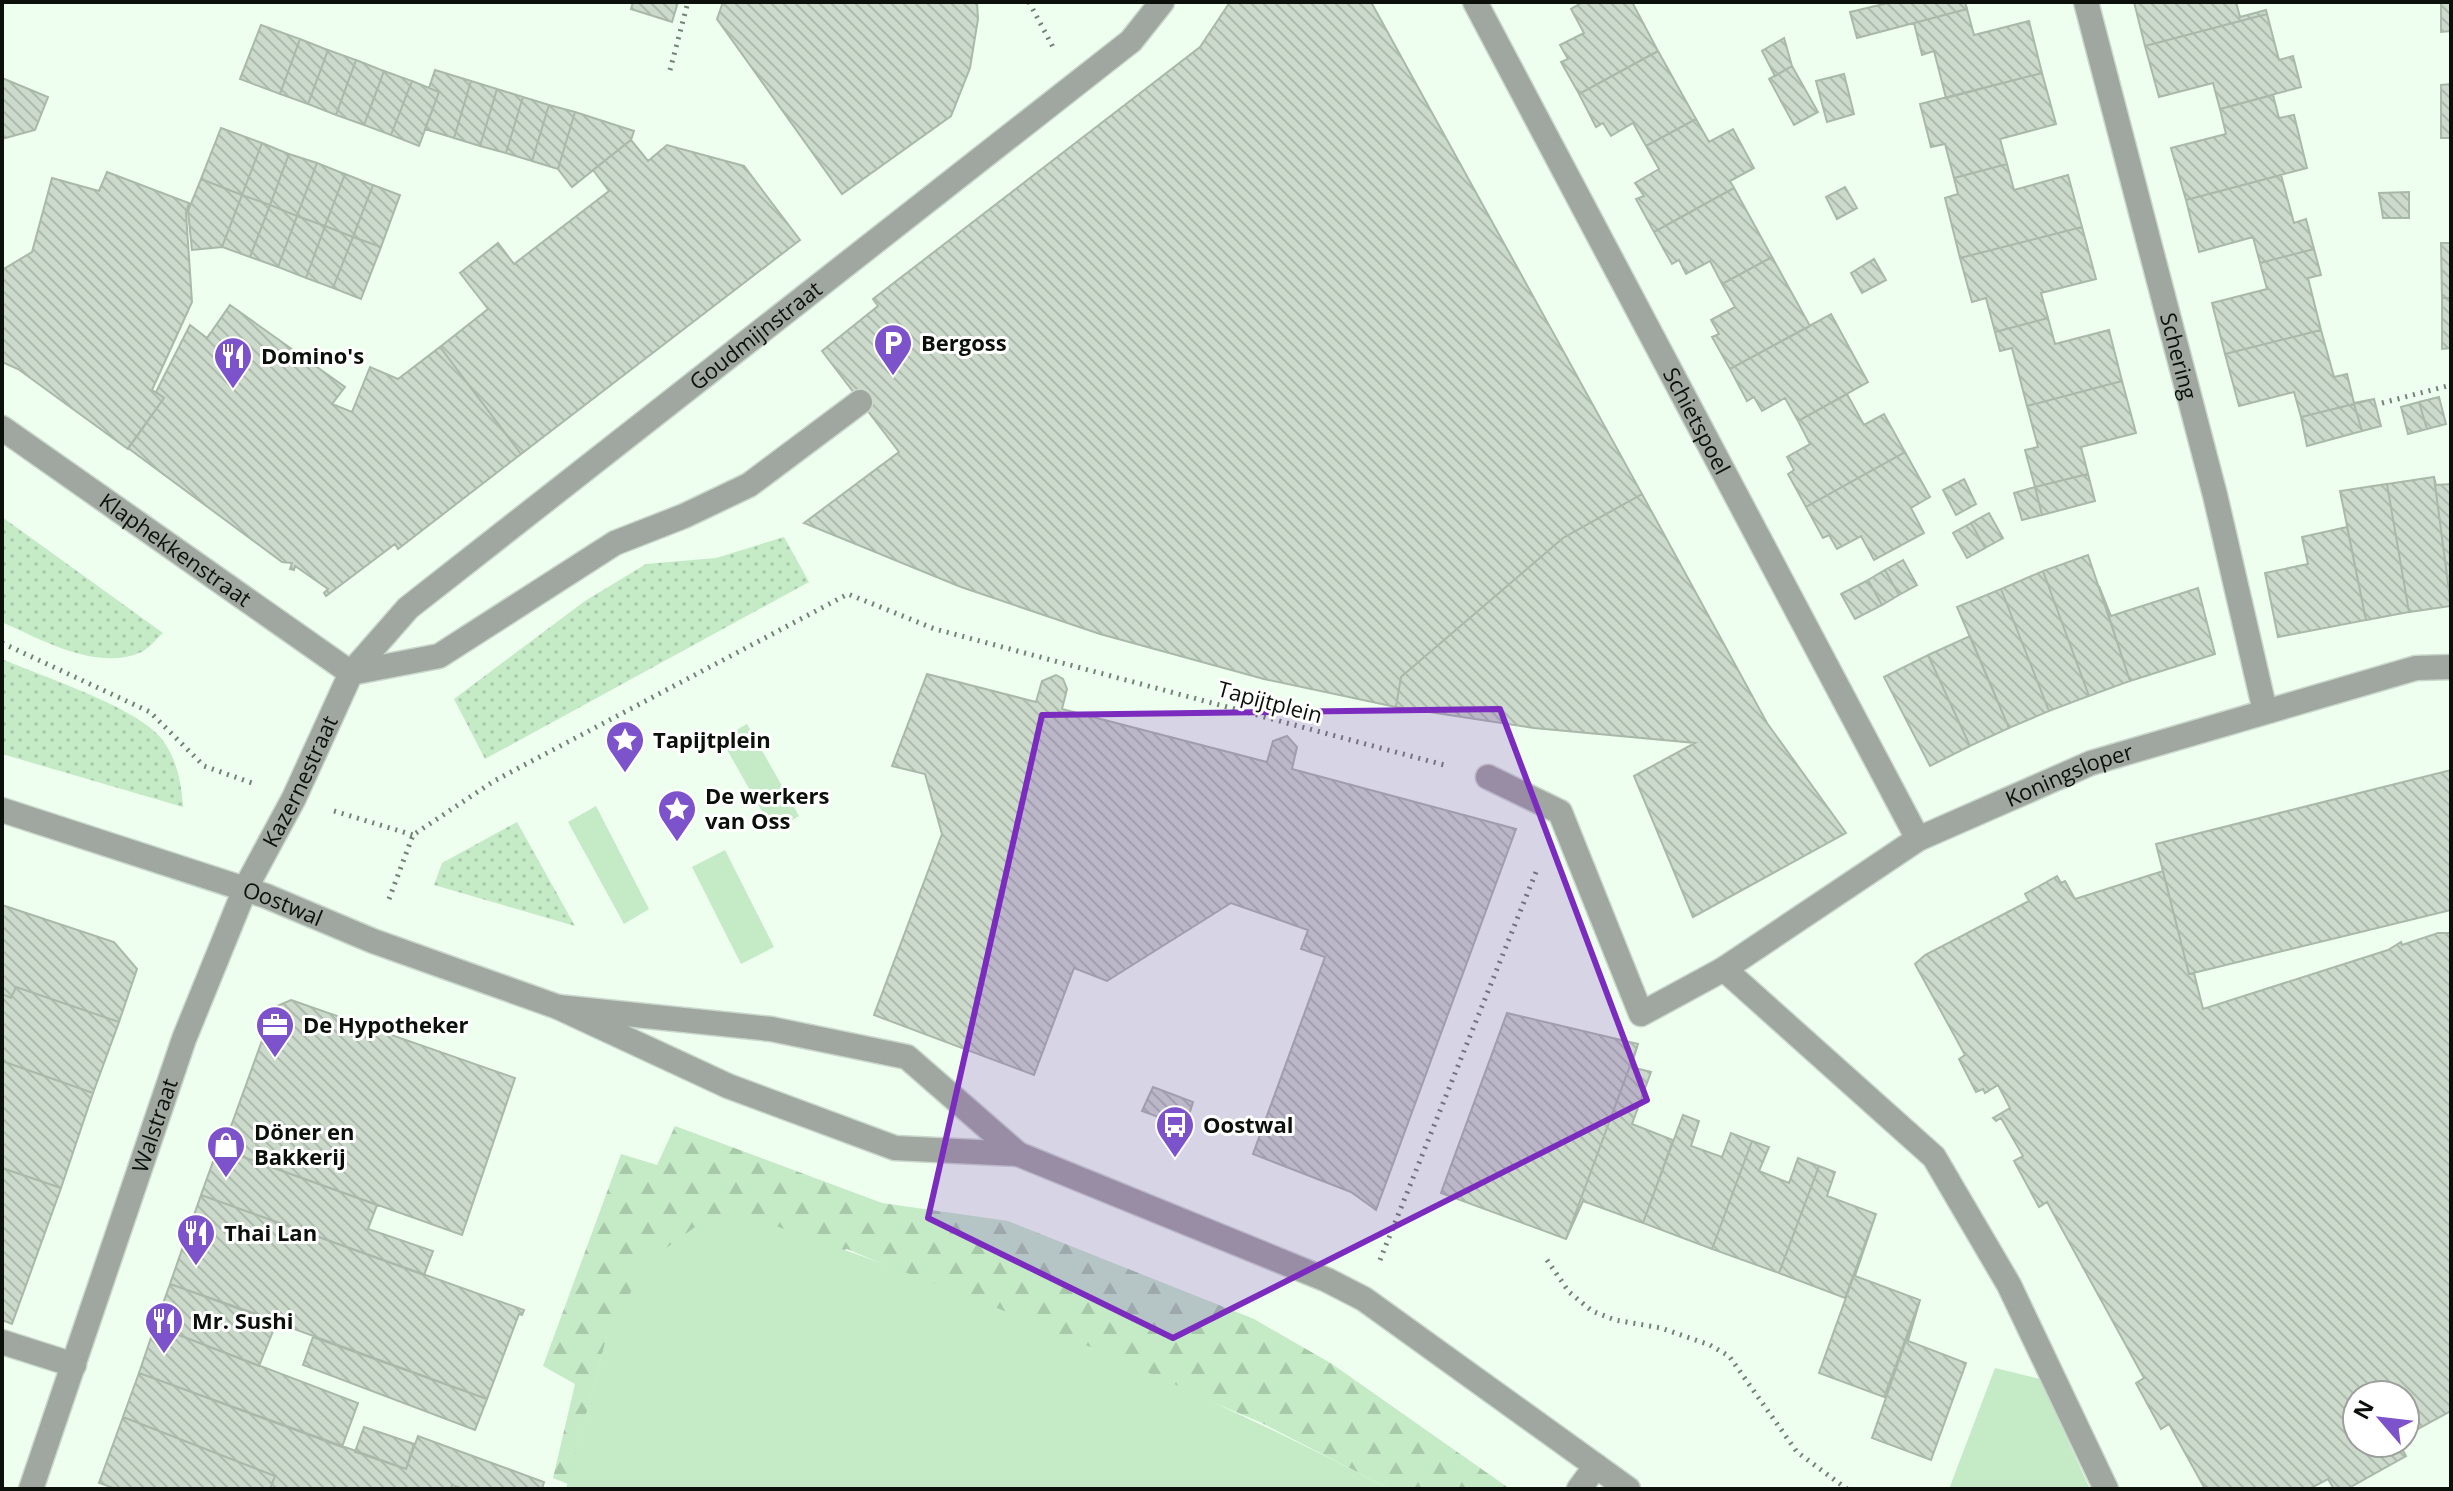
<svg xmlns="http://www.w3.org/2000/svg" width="2453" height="1491" font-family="'Open Sans',sans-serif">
  <defs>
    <pattern id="grass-dots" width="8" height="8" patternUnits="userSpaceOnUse" patternTransform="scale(2)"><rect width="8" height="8" fill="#c4eac6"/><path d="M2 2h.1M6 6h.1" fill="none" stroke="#a7c8a9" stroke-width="1.8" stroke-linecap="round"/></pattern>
    <pattern id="forest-firs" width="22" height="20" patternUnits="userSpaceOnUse" patternTransform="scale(2)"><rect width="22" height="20" fill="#c4eac6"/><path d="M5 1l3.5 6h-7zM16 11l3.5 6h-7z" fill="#a7c8a9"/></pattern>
    <pattern id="building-back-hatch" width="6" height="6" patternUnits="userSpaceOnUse" patternTransform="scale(2)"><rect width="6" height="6" fill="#cbdacb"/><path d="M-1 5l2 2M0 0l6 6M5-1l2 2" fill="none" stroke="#adbaad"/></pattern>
  </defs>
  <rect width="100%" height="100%" fill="#eefeef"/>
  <path fill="url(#grass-dots)" d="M2,517L163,633C156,639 148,650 139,653C96,671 40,639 2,622Z
    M784,537L809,582L485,759L454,699L585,601L646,564L716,558Z
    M2,659C41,676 136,707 161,738C177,759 181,781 183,807L2,754Z
    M517,822L575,926L434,885L442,863Z"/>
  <path fill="url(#forest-firs)" d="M675,1126L882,1203L1008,1221L1254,1319L1332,1364L1510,1489H1390L1260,1422L847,1249L607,1336L568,1484L553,1478L575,1384L543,1366L621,1154L657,1165Z"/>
  <path fill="#c4eac6" d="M747,724L799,816L773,831L721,739Z
    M596,806L649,909L624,924L568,822Z
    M725,850L774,947L741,964L692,867Z
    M733,1212C959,1285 1179,1380 1390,1489H566L607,1336L647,1262L695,1227Z
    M1995,1368L2040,1379L2090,1489H1949Z"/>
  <path fill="url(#building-back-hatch)" stroke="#aab8aa" stroke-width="2" d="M633,2H678L672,22L631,9Z
    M723,2H977L978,19L970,68L951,116L842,194L717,19Z
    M1230,2H1371L1642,494L1563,538L1401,677L1396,707L1264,679L1100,634L961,587L804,523L899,452L822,351L878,306L873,299L1200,47Z
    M1583,2H1632L1658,51L1579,94L1561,62L1568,59L1560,45L1584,33L1571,9Z
    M1892,2H1965L1967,9L1857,38L1850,12Z
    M2134,2H2236L2240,17L2266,10L2267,14L2145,46Z
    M2441,2H2451V31L2441,32Z
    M1967,9L1974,35L2029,21L2042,73L1946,98L1934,51L1922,55L1914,23Z
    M2267,14L2279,60L2293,56L2301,87L2220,109L2213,83L2159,97L2145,46Z
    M261,25L300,39L280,94L240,79Z
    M1784,38L1792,66L1775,76L1762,51Z
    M300,39L328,50L308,104L280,94Z
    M328,50L356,60L336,115L308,104Z
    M1658,51L1696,119L1646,146L1633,123L1611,136L1603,123L1596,127L1579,94Z
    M356,60L384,71L364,125L336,115Z
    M1792,66L1818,112L1794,125L1769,79Z
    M435,70L471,81L454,138L425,129L439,92L429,88Z
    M384,71L412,81L391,135L364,125Z
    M2042,73L2056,124L2000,139L2007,164L1954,178L1945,144L1931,147L1920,104Z
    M1844,74L1854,114L1827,122L1816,81Z
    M2,78L48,97L35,130L2,139Z
    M412,81L439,92L419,146L391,135Z
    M471,81L497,89L480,146L454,138Z
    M2451,84V138H2441V85Z
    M497,89L523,97L506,153L480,146Z
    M2273,95L2279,118L2294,115L2307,168L2186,200L2171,148L2226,134L2220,109Z
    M523,97L549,105L532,161L506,153Z
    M549,105L575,112L558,169L532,161Z
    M575,112L634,131L631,140L572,187L558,169Z
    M1696,119L1709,142L1733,129L1754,168L1730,181L1734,188L1654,232L1636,199L1644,196L1635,183L1659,169L1646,146Z
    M221,128L262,143L242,195L201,179Z
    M631,140L648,161L667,145L744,166L800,240L521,454L440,347L488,309L460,273L498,243L514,264L609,191L593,170Z
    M262,143L289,154L270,205L242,195Z
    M289,154L317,163L297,216L270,205Z
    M317,163L345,174L325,226L297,216Z
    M2007,164L2014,190L2068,175L2082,227L1960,258L1945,198L1958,194L1954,178Z
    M107,172L189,203L186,213L192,302L152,390L164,398L128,449L18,369L2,362V270L32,252L52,178L99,191Z
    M345,174L373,185L353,237L325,226Z
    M2281,175L2294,223L2306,219L2314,249L2260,263L2253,237L2199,252L2186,200Z
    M201,179L242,195L222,247L192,250L188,211Z
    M373,185L400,195L381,247L353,237Z
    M1845,187L1857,208L1837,219L1826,197Z
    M1734,188L1772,257L1722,284L1710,261L1686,274L1679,260L1672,264L1654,232Z
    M2409,192V218H2383L2379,193Z
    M242,195L270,205L250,257L222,247Z
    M270,205L297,216L278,267L250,257Z
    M297,216L325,226L306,278L278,267Z
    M325,226L353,237L333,288L306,278Z
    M2082,227L2096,279L2041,293L2048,318L1995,332L1986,298L1972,302L1960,258Z
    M353,237L381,247L361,299L333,288Z
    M2441,243H2451V298H2442Z
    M2314,249L2321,275L2308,278L2321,330L2225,354L2212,303L2267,289L2260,263Z
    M1772,257L1810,326L1730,369L1712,337L1719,334L1711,320L1735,307L1722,284Z
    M1874,259L1886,280L1862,293L1851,273Z
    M2442,298H2451V348L2442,349Z
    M230,305L345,387L332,404L352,412L370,367L398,379L440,347L521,454L398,549L395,544L326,596L324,593L328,589L295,566L294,570L290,569L292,563L282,562L128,448L164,398L156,392L190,325L207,338Z
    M1831,314L1868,382L1798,421L1785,398L1762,411L1754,397L1747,401L1730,369Z
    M2048,318L2055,344L2109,330L2122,381L2027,406L2012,348L2000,351L1995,332Z
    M2321,330L2334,377L2347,374L2354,403L2374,399L2301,417L2294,392L2239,406L2225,354Z
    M2122,381L2136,433L2081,447L2088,474L2035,487L2025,450L2038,447L2027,406Z
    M1847,394L1864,425L1884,414L1905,452L1806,507L1788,474L1794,470L1787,457L1810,444L1798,421Z
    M2439,397L2446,424L2427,429L2419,402Z
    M2374,399L2381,426L2362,431L2354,404Z
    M2419,402L2427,429L2408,434L2401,407Z
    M2354,404L2362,431L2307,446L2301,417Z
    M1905,452L1930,497L1911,508L1924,533L1874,560L1861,536L1837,549L1829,535L1823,538L1806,507Z
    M2088,474L2095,501L2042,515L2035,487Z
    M2434,477L2451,606L2409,612L2387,484Z
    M2434,477L2436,485L2451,484V606Z
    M1964,479L1976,504L1956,515L1943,490Z
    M2387,484L2409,612L2366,620L2340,491Z
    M2035,487L2042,515L2022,520L2014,493Z
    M1642,494L1767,723L1846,833L1693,917L1634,776L1695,743L1534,728L1396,707L1401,677L1563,538Z
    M1989,513L2003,538L1985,548L1971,523Z
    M1971,523L1985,548L1967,558L1953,533Z
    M2347,527L2366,620L2278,637L2265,573L2308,564L2302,537Z
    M2088,555L2130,681L2089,696L2043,571Z
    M1903,560L1917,585L1899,595L1885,570Z
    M1885,570L1899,595L1882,605L1868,580Z
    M2043,571L2089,696L2049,711L2001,589Z
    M1868,580L1882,605L1855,619L1841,594Z
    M2099,586L2111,616L2198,588L2215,654L2130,681Z
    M2001,589L2049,711L2009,728L1957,607Z
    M1970,636L2009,728L1970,746L1928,655Z
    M1928,655L1970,746L1930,766L1884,677Z
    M927,674L1036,702L1042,681L1056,675L1063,679L1067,689L1062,709L1267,762L1273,741L1287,736L1297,747L1292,769L1516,829L1376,1210L1351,1192L1253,1154L1325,957L1301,949L1308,930L1231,903L1107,981L1074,968L1034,1075L874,1015L942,834L925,774L892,766Z
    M2451,770V910L2189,974L2156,844Z
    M2163,871L2189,974L2194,973L2203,1009L2388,950L2401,942L2402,945L2438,933H2451V1411L2405,1436V1395H2357V1443H2399L2406,1456L2347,1489H2334L2328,1479L2309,1489H2205L2169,1424L2161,1429L2136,1383L2144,1378L2047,1202L2039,1207L2014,1161L2023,1156L2001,1118L1996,1121L1993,1118L2010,1108L1998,1085L1985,1093L1983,1089L1976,1092L1959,1059L1965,1055L1915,964L1925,955L2029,901L2025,894L2057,876L2061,883L2065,881L2075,899Z
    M2,905L114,942L137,969L119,1022L16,987L11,998L2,994Z
    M16,987L119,1022L93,1093L2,1061V994L11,998Z
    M291,1000L515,1078L462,1235L218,1148L225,1127L230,1129L272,1013L277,1006Z
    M1507,1013L1638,1044L1566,1239L1441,1193Z
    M1638,1044L1631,1067L1651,1072L1632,1124L1673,1140L1643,1223L1583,1201L1566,1239Z
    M2,1061L93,1093L61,1188L2,1168Z
    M1153,1087L1193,1102L1185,1127L1142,1111Z
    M1683,1115L1699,1121L1691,1146L1722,1157L1731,1133L1752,1141L1712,1249L1643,1223Z
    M1752,1141L1769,1147L1759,1171L1789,1183L1798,1158L1819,1166L1779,1273L1712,1249Z
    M218,1148L377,1205L368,1229L433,1251L424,1275L201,1195Z
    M1819,1166L1835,1172L1827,1196L1876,1214L1845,1298L1779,1273Z
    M2,1168L61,1188L12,1324L2,1320Z
    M201,1195L524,1310L522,1315L519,1314L487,1399L170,1284Z
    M1876,1214L1855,1276L1920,1300L1884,1397L1819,1373Z
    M170,1284L277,1321L259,1366L155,1326Z
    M1920,1300L1908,1341L1966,1363L1931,1460L1872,1438Z
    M155,1326L358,1403L342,1447L139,1373Z
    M313,1337L487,1399L475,1430L303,1365Z
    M139,1373L406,1469L418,1436L544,1482L542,1489H464L452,1485L451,1489H270L275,1476L123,1417Z
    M123,1417L275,1476L270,1489H116L99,1483Z
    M364,1427L414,1444L406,1469L355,1452Z"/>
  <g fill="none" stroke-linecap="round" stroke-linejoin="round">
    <g stroke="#cad8cb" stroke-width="27">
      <path id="service" d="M351,673L439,656L615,543L684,516L749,485L860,402
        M1579,1489L1596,1466"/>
    </g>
    <g stroke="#cad8cb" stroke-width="27">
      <path id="pedestrian" d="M2,1342L74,1365"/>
    </g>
    <g stroke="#cad8cb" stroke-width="27">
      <g id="minor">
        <path id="s1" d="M1475,2L1918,839"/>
        <path id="s2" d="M2086,2L2215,495L2265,711"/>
        <path id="s3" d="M2,428L351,673"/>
        <path id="s4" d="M1488,777L1560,812L1641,1014L1724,969L1918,839L2091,763L2416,668L2451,667"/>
        <path d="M1724,969L1934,1157L2009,1285L2106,1489"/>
        <path id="s5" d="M31,1489L184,1039L245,889L294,798L351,673L408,608L1131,41L1162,2"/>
      </g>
    </g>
    <g stroke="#cad8cb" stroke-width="27">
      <g id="tertiary">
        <path id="s6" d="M2,810L266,896L373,941L558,1007L728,1086L895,1148L1018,1154"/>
        <path d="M558,1007L771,1029L907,1057L1018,1154L1327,1280L1364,1299L1628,1489"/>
      </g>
    </g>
    <path stroke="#768177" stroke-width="5" stroke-dasharray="2 6" stroke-linecap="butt" d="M1029,2L1054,49
      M670,70L688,2
      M2382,403L2451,385
      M2,643L150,712L204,766L252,783
      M334,811L413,835
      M389,899L413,835L494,781L848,594L935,629L1448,766
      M1380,1260L1536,872
      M1547,1260L1569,1292L1592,1311L1615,1320L1661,1328L1710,1345L1729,1356L1797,1452L1847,1489"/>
    <use href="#service" stroke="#a0a6a0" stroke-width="24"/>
    <use href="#pedestrian" stroke="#a0a6a0" stroke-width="24"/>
    <use href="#minor" stroke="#a0a6a0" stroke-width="24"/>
    <use href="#tertiary" stroke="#a0a6a0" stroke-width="24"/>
  </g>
  <path fill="#7b2cbf" fill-opacity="0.2" stroke="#7b2cbf" stroke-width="6" stroke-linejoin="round" d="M1500,709L1647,1100L1173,1338L928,1218L1042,715Z"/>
  <defs>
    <g id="parking-pin" transform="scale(2)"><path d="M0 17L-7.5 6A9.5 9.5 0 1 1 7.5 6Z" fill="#7d53cc" stroke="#fff"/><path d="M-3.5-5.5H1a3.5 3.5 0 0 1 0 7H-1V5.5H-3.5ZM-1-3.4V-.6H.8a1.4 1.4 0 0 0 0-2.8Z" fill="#fff"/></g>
    <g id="restaurant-pin" transform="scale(2)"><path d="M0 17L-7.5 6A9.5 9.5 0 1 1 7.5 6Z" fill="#7d53cc" stroke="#fff"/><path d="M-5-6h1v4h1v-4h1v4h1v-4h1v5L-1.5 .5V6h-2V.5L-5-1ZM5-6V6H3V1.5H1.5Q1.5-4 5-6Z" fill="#fff"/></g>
    <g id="sight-pin" transform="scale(2)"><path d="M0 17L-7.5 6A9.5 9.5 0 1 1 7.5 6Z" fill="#7d53cc" stroke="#fff"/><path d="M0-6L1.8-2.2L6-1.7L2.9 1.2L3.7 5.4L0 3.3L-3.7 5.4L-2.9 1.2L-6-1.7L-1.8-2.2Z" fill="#fff"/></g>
    <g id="office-pin" transform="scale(2)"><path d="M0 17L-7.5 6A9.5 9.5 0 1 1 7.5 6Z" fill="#7d53cc" stroke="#fff"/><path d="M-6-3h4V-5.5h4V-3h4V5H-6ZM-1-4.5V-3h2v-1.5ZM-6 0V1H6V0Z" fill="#fff"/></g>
    <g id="bus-pin" transform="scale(2)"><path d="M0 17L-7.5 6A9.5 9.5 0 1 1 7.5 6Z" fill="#7d53cc" stroke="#fff"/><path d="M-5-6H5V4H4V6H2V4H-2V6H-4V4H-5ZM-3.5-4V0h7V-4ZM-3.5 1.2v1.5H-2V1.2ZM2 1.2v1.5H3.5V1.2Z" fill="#fff"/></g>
    <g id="shop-pin" transform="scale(2)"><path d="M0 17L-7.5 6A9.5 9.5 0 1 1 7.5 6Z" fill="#7d53cc" stroke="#fff"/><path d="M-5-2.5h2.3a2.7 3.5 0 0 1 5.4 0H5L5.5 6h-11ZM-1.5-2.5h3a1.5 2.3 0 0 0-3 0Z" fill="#fff"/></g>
  </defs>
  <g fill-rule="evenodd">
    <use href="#parking-pin" x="893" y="343"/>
    <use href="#restaurant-pin" x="233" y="356"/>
    <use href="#sight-pin" x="625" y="740"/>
    <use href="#sight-pin" x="677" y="809"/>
    <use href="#office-pin" x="275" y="1025"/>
    <use href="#bus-pin" x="1175" y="1125"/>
    <use href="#shop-pin" x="226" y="1145"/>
    <use href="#restaurant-pin" x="196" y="1233"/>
    <use href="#restaurant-pin" x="164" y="1321"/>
  </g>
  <g text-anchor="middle" stroke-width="6" stroke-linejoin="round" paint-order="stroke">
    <g font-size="22" fill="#0b100b" stroke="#fff">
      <text dy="8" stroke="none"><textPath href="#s5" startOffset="1406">Goudmijnstraat</textPath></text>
      <text dy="8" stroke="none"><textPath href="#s2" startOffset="366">Schering</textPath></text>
      <text dy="8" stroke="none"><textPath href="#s1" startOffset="474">Schietspoel</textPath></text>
      <text dy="8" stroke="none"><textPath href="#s3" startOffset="212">Klaphekkenstraat</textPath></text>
      <text transform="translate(1270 702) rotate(15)" y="8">Tapijtplein</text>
      <text dy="8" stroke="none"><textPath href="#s4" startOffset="790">Koningsloper</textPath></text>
      <text dy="8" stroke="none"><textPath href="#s5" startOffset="758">Kazernestraat</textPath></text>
      <text dy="8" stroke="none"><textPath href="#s6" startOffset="296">Oostwal</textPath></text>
      <text dy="8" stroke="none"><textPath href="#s5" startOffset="384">Walstraat</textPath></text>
    </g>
    <g font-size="22" font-weight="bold" fill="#0b100b" stroke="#fff" text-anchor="start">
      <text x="921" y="351">Bergoss</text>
      <text x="261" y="364">Domino's</text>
      <text x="653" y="748">Tapijtplein</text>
      <text x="705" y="804">De werkers<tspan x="705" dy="25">van Oss</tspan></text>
      <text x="303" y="1033">De Hypotheker</text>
      <text x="1203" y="1133">Oostwal</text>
      <text x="254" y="1140">Döner en<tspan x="254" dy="25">Bakkerij</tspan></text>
      <text x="224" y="1241">Thai Lan</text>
      <text x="192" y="1329">Mr. Sushi</text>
    </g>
  </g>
  <rect width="2453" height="1491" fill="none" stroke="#0b100b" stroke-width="8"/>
  <g transform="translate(2381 1419) rotate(298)"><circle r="38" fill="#ffffff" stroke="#9d9f9d" stroke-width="2"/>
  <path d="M0-6L14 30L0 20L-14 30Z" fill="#7d53cc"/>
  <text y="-12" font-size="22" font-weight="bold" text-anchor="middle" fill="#0b100b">N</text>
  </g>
</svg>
